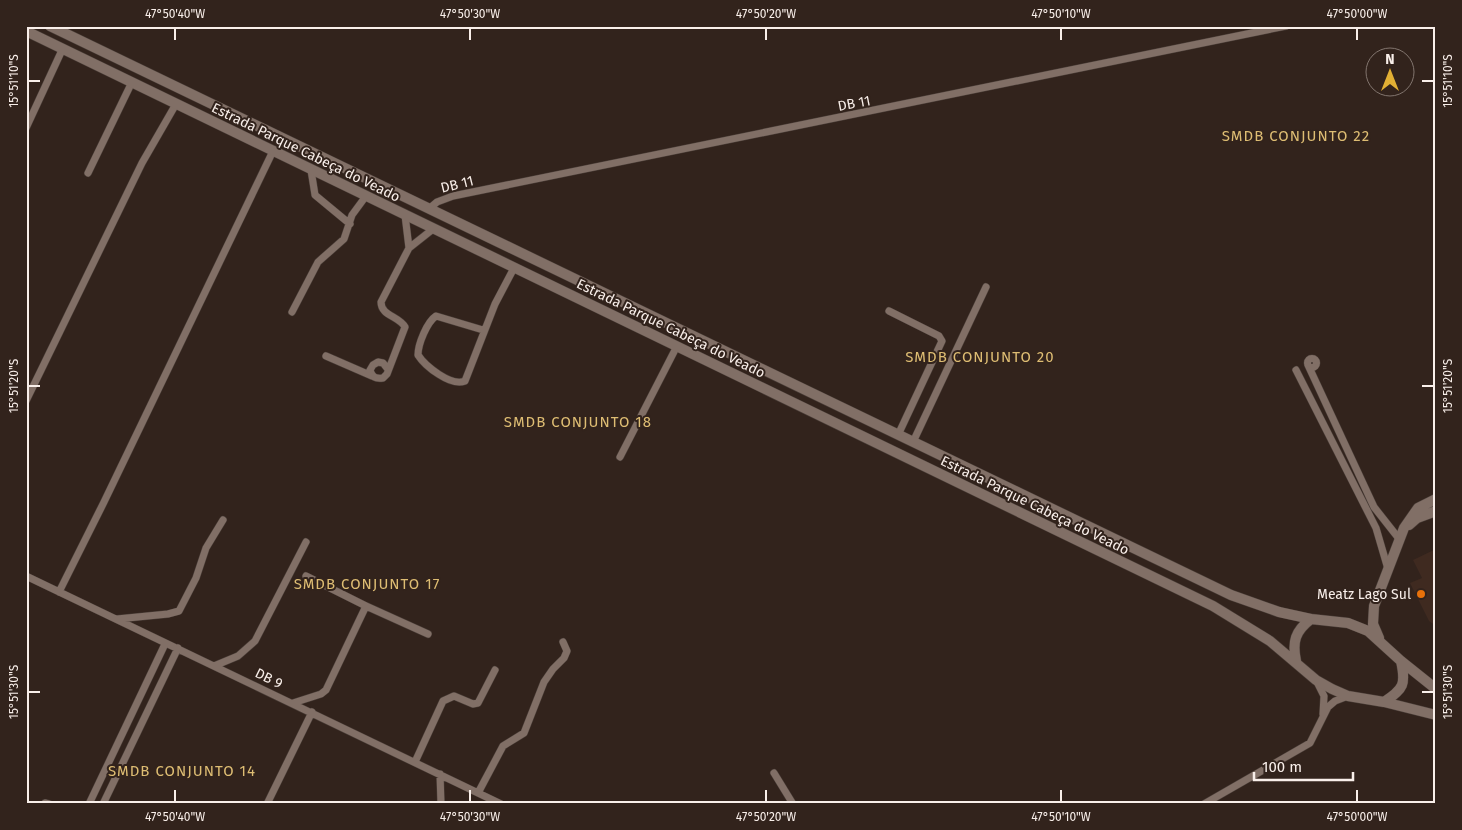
<svg xmlns="http://www.w3.org/2000/svg" width="1462" height="830" font-family="'Fira Sans',sans-serif">
  <rect width="100%" height="100%" fill="#32231c"/>
  <path fill="#3f2a20" d="M1436,549V626L1429,621L1410,583L1422,578L1413,560Z"/>
  <g fill="none" stroke-linecap="round" stroke-linejoin="round">
    <g stroke="#4a3e38" stroke-width="8">
      <path id="street" d="M26,128L63,48
        M311,170L315,195L350,224
        M88,173L132,82
        M430,208L437,202L453,196L1286,26
        M405,215L409,248
        M889,311L939,336L942,341L898,435
        M292,312L318,262L344,239L352,215L366,196
        M483,330L436,316C427,322 418,344 418,355C425,366 451,387 465,381L495,304L514,268
        M326,356L372,376
        M1307.5 363a4.5 4.5 0 1 1 9 0a4.5 4.5 0 1 1-9 0Z
        M1308,365L1374,507L1400,540
        M387,368L383,363L378,362L373,365L370,370C372,377 375,379 383,378L387,374L405,327C399,316 381,316 381,302L409,248L433,229
        M1296,370L1376,528L1388,569
        M26,401L142,163L176,104
        M913,442L986,287
        M620,457L677,346
        M26,576L501,804
        M59,592L104,502L273,151
        M366,606L428,634
        M117,619L168,614L179,611L196,578L206,548L223,520
        M214,666L238,656L255,641L306,542
        M1317,682L1324,696L1323,714
        M293,703L321,694L326,690L366,606L306,576
        M415,762L443,701L454,696L473,704L478,703L495,670
        M774,773L793,804
        M440,774L441,804
        M478,793L503,746L524,733L544,682L553,669L564,658L567,651L563,642
        M45,803L49,804
        M89,804L165,644
        M103,804L178,648
        M267,804L312,712
        M1204,804L1310,743L1328,707L1335,701L1348,696"/>
    </g>
    <g stroke="#4a3e38" stroke-width="11">
      <path id="secondary" d="M50,26L1231,595L1279,612L1311,619
        M26,31L1213,606L1270,641L1316,680L1332,689L1348,696L1384,702L1436,715
        M1409,525L1417,518L1436,511
        M1379,638L1373,624L1374,606L1404,528L1418,508L1436,499
        M1296,661C1292,642 1295,631 1311,619L1348,623L1368,631L1401,661L1436,689
        M1384,702C1404,689 1406,684 1401,661"/>
    </g>
    <use href="#street" stroke="#816f66" stroke-width="7"/>
    <use href="#secondary" stroke="#816f66" stroke-width="10"/>
  </g>
  <path fill="none" stroke="#f9efea" stroke-width="2" d="M175,28V40M470,28V40M766,28V40M1061,28V40M1357,28V40M28,81H40M1422,81H1434M28,386H40M1422,386H1434M28,692H40M1422,692H1434M175,790V802M470,790V802M766,790V802M1061,790V802M1357,790V802"/>
  <circle fill="#e8710a" stroke="#32231c" stroke-width="2" cx="1421" cy="594" r="5"/>
  <g text-anchor="middle" stroke-width="4" stroke-linejoin="round" paint-order="stroke">
    <g font-size="14" fill="#f9efea" stroke="#32231c">
      <text transform="translate(854 103) rotate(-11)" y="5">DB 11</text>
      <text transform="translate(306 152) rotate(26)" y="5">Estrada Parque Cabeça do Veado</text>
      <text transform="translate(457 184) rotate(-14)" y="5">DB 11</text>
      <text transform="translate(671 328) rotate(26)" y="5">Estrada Parque Cabeça do Veado</text>
      <text transform="translate(1035 505) rotate(26)" y="5">Estrada Parque Cabeça do Veado</text>
      <text transform="translate(269 678) rotate(26)" y="5">DB 9</text>
    </g>
    <g font-size="14" fill="#f9efea" stroke="#32231c" text-anchor="end">
      <text x="1411" y="599">Meatz Lago Sul</text>
    </g>
    <g font-size="15" letter-spacing="1" fill="#debd73" stroke="#32231c">
      <text x="1296" y="141">SMDB CONJUNTO 22</text>
      <text x="980" y="362">SMDB CONJUNTO 20</text>
      <text x="578" y="427">SMDB CONJUNTO 18</text>
      <text x="367" y="589">SMDB CONJUNTO 17</text>
      <text x="182" y="776">SMDB CONJUNTO 14</text>
    </g>
  </g>
  <rect width="1462" height="830" fill="none" stroke="#32231c" stroke-width="55"/>
  <g transform="translate(1390 72)"><circle r="24" fill="#32231c" stroke="#82756e"/>
  <path d="M0-4L9 19L0 12L-9 19Z" fill="#e1af34"/>
  <text y="-8" font-size="14" font-weight="bold" text-anchor="middle" fill="#f9efea">N</text>
  </g>
  <path d="M1254 772v8h99v-8" fill="none" stroke="#f9efea" stroke-width="2.5"/>
  <text x="1262" y="772" font-size="15" fill="#f9efea" stroke="#32231c" stroke-width="4" paint-order="stroke">100 m</text>
  <rect x="28" y="28" width="1406" height="774" fill="none" stroke="#f9efea" stroke-width="2"/>
  <g font-size="12" text-anchor="middle" fill="#f9efea">
    <text x="175" y="18">47°50'40"W</text>
    <text x="470" y="18">47°50'30"W</text>
    <text x="766" y="18">47°50'20"W</text>
    <text x="1061" y="18">47°50'10"W</text>
    <text x="1357" y="18">47°50'00"W</text>
    <text transform="translate(14 81) rotate(-90)" y="4">15°51'10"S</text>
    <text transform="translate(1448 81) rotate(-90)" y="4">15°51'10"S</text>
    <text transform="translate(14 386) rotate(-90)" y="4">15°51'20"S</text>
    <text transform="translate(1448 386) rotate(-90)" y="4">15°51'20"S</text>
    <text transform="translate(14 692) rotate(-90)" y="4">15°51'30"S</text>
    <text transform="translate(1448 692) rotate(-90)" y="4">15°51'30"S</text>
    <text x="175" y="821">47°50'40"W</text>
    <text x="470" y="821">47°50'30"W</text>
    <text x="766" y="821">47°50'20"W</text>
    <text x="1061" y="821">47°50'10"W</text>
    <text x="1357" y="821">47°50'00"W</text>
  </g>
</svg>
